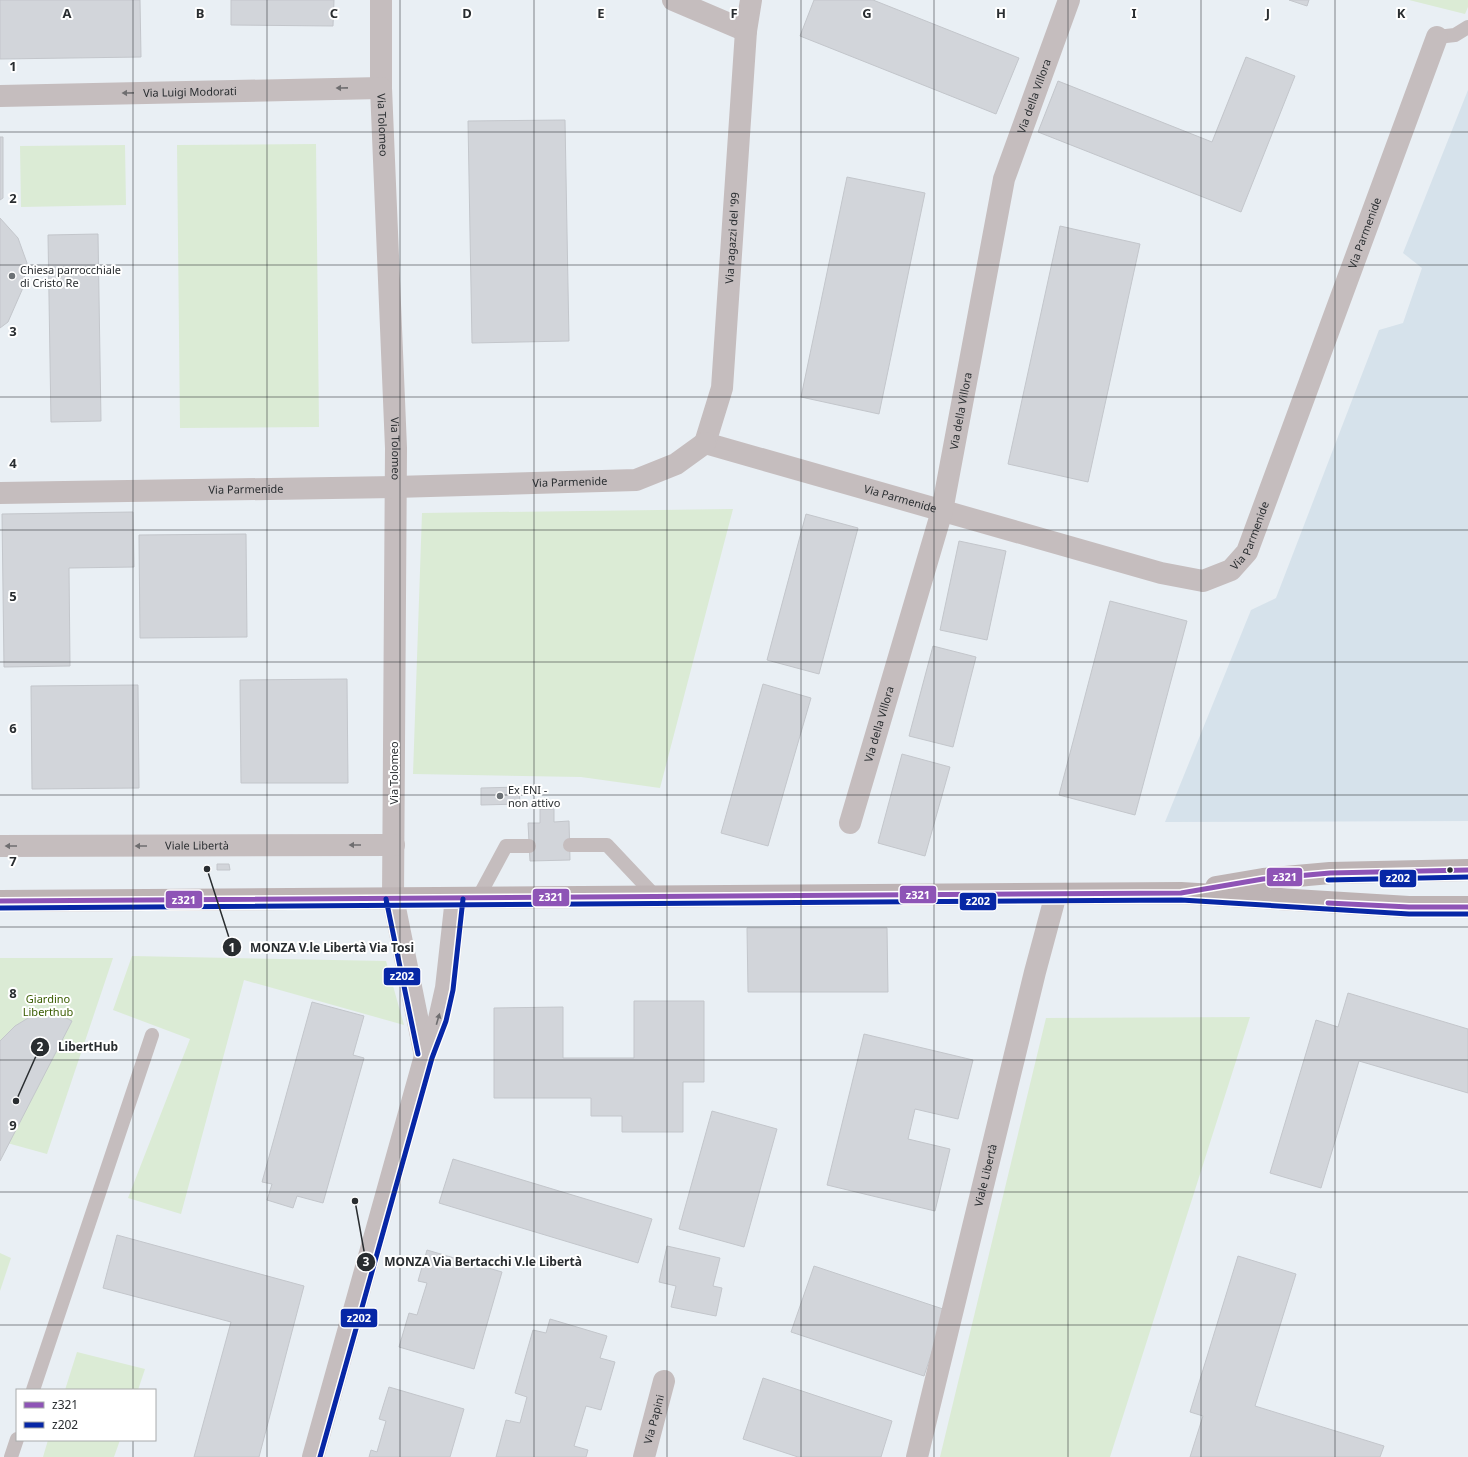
<svg xmlns="http://www.w3.org/2000/svg" width="1468" height="1457" font-family="'Noto Sans',sans-serif">
  <rect width="100%" height="100%" fill="#e9eff4"/>
  <path fill="#d6e2eb" d="M1468,90V821L1165,822L1251,610L1276,598L1379,330L1403,323L1422,268L1403,253Z"/>
  <path fill="#dbebd5" d="M1409,0H1468V7L1465,14Z
    M316,144L319,427L180,428L177,145Z
    M125,145L126,205L21,207L20,146Z
    M733,509L660,788L581,777L413,774L422,513Z
    M132,956L386,961L404,1025L244,980L181,1214L128,1198L190,1039L113,1010Z
    M0,958H113L47,1154L0,1141Z
    M1250,1017L1110,1457H940L1046,1018Z
    M0,1253L11,1258L0,1291Z
    M77,1352L145,1369L138,1390H65Z
    M48,1440H120L114,1457H43Z"/>
  <path fill="#d2d5da" stroke="#c3c6cb" d="M0,0H140L141,57L0,59Z
    M231,0H334L333,26L231,25Z
    M814,0H873L1019,58L996,114L800,36Z
    M1289,0H1309L1307,6Z
    M1246,57L1295,76L1241,212L1038,132L1058,81L1212,142Z
    M565,120L569,341L472,343L468,121Z
    M0,137H3V198L0,200Z
    M847,177L925,193L879,414L801,397Z
    M0,218L18,238L27,263L22,290L8,322L0,328Z
    M1060,226L1140,244L1088,482L1008,464Z
    M98,234L101,421L51,422L48,235Z
    M133,512L134,567L69,568L70,666L4,667L2,514Z
    M806,514L858,528L819,674L767,660Z
    M246,534L247,637L140,638L139,535Z
    M959,541L1006,551L987,640L940,630Z
    M1110,601L1187,621L1135,815L1059,795Z
    M933,646L976,657L953,747L909,736Z
    M347,679L348,783H241L240,680Z
    M763,684L811,698L768,846L721,833Z
    M138,685L139,788L32,789L31,686Z
    M902,754L950,767L925,856L878,843Z
    M519,787L520,804L481,805V788Z
    M540,809H554V822L569,821L570,860L530,861L528,823H540Z
    M217,864H229L230,870H217Z
    M747,928H887L888,992H748Z
    M1348,993L1468,1029V1093L1359,1061L1321,1188L1270,1173L1316,1020L1338,1027Z
    M634,1001H704V1082H683V1132H622V1116H591V1098H494V1008L563,1007V1058H634Z
    M312,1002L364,1016L353,1055L364,1058L323,1203L297,1196L293,1208L267,1200L272,1184L262,1182Z
    M49,1009L72,1021L0,1161V1041L15,1026L33,1015Z
    M864,1034L973,1060L958,1119L915,1109L908,1139L950,1149L935,1211L827,1185Z
    M712,1111L777,1129L744,1247L679,1229Z
    M453,1159L652,1219L638,1263L439,1203Z
    M117,1235L304,1286L259,1457H194L231,1322L103,1288Z
    M667,1246L720,1258L713,1286L722,1288L716,1316L671,1307L676,1286L659,1282Z
    M427,1250L502,1272L474,1369L399,1347L409,1313L417,1315L427,1283L418,1281Z
    M1238,1256L1296,1274L1255,1406L1384,1446L1380,1457H1190L1203,1416L1190,1412Z
    M814,1266L946,1310L924,1376L791,1332Z
    M550,1319L607,1336L600,1358L615,1362L601,1410L586,1406L574,1446L588,1450L586,1457H496L506,1420L520,1423L527,1397L515,1393L533,1330L546,1333Z
    M763,1378L892,1421L881,1457H798L743,1439Z
    M389,1387L464,1409L450,1457H369L371,1450L377,1452L386,1421L379,1419Z"/>
  <g fill="none" stroke-linecap="round" stroke-linejoin="round">
    <path stroke="#c5bdbe" stroke-width="14" d="M1437,37L1455,35L1468,27
      M570,845H607L656,897
      M478,898L506,846H529
      M33,1390L152,1035
      M11,1457L17,1439"/>
    <g stroke="#c5bdbe" stroke-width="22">
      <path id="s1" d="M381,0V88L396,448L393,898L425,1056"/>
      <path d="M673,0L746,31"/>
      <path id="s2" d="M0,96L381,88"/>
      <path id="s3" d="M705,443L1161,573L1203,581L1231,570L1247,552L1437,37"/>
      <path id="s4" d="M705,443L722,388L746,31L751,0"/>
      <path id="s5" d="M0,493L395,487L636,480L676,464L705,443"/>
      <path id="s6" d="M850,823L942,511L1004,179L1069,0"/>
      <path id="s7" d="M0,846L394,845"/>
      <path d="M313,1457L425,1056L439,1019L446,988L456,898"/>
      <path id="s8" d="M644,1457L664,1381"/>
      <path id="s9" d="M917,1457L1035,972L1056,894"/>
    </g>
    <path stroke="#bdb3b4" stroke-width="22" d="M1216,887L1263,879L1330,873L1468,870
      M0,901L1181,893L1409,907H1468"/>
    <g stroke="#fff" stroke-width="8">
      <path id="bus-1" d="M0,901L1181,893L1263,879L1330,873L1468,870
        M1328,903L1409,907H1468"/>
    </g>
    <g stroke="#fff" stroke-width="8">
      <path id="bus-2" d="M1328,880L1468,877
        M386,899L418,1054
        M0,908L1181,900L1409,914H1468
        M320,1457L432,1058L446,1021L453,990L463,899"/>
    </g>
    <use href="#bus-1" stroke="#8e54b6" stroke-width="5"/>
    <use href="#bus-2" stroke="#0727a6" stroke-width="5"/>
  </g>
  <defs><path id="oneway-solid" d="M-6-.8H1V-3.2L6.5 0L1 3.2V.8H-6Z"/></defs>
  <g fill="#6f6e70">
    <use href="#oneway-solid" transform="translate(342 88) rotate(179)"/>
    <use href="#oneway-solid" transform="translate(128 93) rotate(179)"/>
    <use href="#oneway-solid" transform="translate(355 845) rotate(180)"/>
    <use href="#oneway-solid" transform="translate(11 846) rotate(180)"/>
    <use href="#oneway-solid" transform="translate(141 846) rotate(180)"/>
    <use href="#oneway-solid" transform="translate(438 1019) rotate(-74)"/>
  </g>
  <path fill="none" stroke="#292d30" stroke-width="1" stroke-opacity="0.55" d="M133,0V1390M267,0V1457M400,0V1457M534,0V1457M667,0V1457M801,0V1457M934,0V1457M1068,0V1457M1201,0V1457M1335,0V1457M0,132H1468M0,265H1468M0,397H1468M0,530H1468M0,662H1468M0,795H1468M0,927H1468M0,1060H1468M0,1192H1468M0,1325H1468M133,1440V1457"/>
  <g fill="#6c7175" stroke="#fff" stroke-width="1.5">
    <circle cx="12" cy="276" r="4"/>
    <circle cx="500" cy="796" r="4"/>
  </g>
  <circle fill="#292d30" stroke="#fff" stroke-width="1.5" cx="1450" cy="870" r="3.5"/>
  <g text-anchor="middle" stroke-width="4" stroke-linejoin="round" paint-order="stroke">
    <g font-size="11" fill="#292d30" stroke="#fff">
      <text dy="4" stroke="none"><textPath href="#s2" startOffset="190">Via Luigi Modorati</textPath></text>
      <text dy="4" stroke="none"><textPath href="#s6" startOffset="751">Via della Villora</textPath></text>
      <text dy="4" stroke="none"><textPath href="#s1" startOffset="125">Via Tolomeo</textPath></text>
      <text dy="4" stroke="none"><textPath href="#s3" startOffset="911">Via Parmenide</textPath></text>
      <text dy="4" stroke="none"><textPath href="#s4" startOffset="208">Via ragazzi del '99</textPath></text>
      <text dy="4" stroke="none"><textPath href="#s6" startOffset="427">Via della Villora</textPath></text>
      <text dy="4" stroke="none"><textPath href="#s1" startOffset="449">Via Tolomeo</textPath></text>
      <text dy="4" stroke="none"><textPath href="#s5" startOffset="570">Via Parmenide</textPath></text>
      <text dy="4" stroke="none"><textPath href="#s5" startOffset="246">Via Parmenide</textPath></text>
      <text dy="4" stroke="none"><textPath href="#s3" startOffset="203">Via Parmenide</textPath></text>
      <text dy="4" stroke="none"><textPath href="#s3" startOffset="587">Via Parmenide</textPath></text>
      <text dy="4" stroke="none"><textPath href="#s6" startOffset="103">Via della Villora</textPath></text>
      <text transform="translate(394 773) rotate(-90)" y="4">Via Tolomeo</text>
      <text dy="4" stroke="none"><textPath href="#s7" startOffset="197">Viale Libertà</textPath></text>
      <text dy="4" stroke="none"><textPath href="#s9" startOffset="290">Viale Libertà</textPath></text>
      <text dy="4" stroke="none"><textPath href="#s8" startOffset="39">Via Papini</textPath></text>
    </g>
    <g font-size="11" fill="#292d30" stroke="#fff" text-anchor="start">
      <text x="20" y="274">Chiesa parrocchiale<tspan x="20" dy="13">di Cristo Re</tspan></text>
      <text x="508" y="794">Ex ENI -<tspan x="508" dy="13">non attivo</tspan></text>
    </g>
    <g font-size="11" fill="#395c00" stroke="#fff">
      <text x="48" y="1003">Giardino<tspan x="48" dy="13">Liberthub</tspan></text>
    </g>
  </g>
  <g font-size="13" text-anchor="middle" font-weight="bold" fill="#292d30" stroke="#fff" stroke-width="4" stroke-linejoin="round" paint-order="stroke">
    <text x="67" y="18">A</text>
    <text x="200" y="18">B</text>
    <text x="334" y="18">C</text>
    <text x="467" y="18">D</text>
    <text x="601" y="18">E</text>
    <text x="734" y="18">F</text>
    <text x="867" y="18">G</text>
    <text x="1001" y="18">H</text>
    <text x="1134" y="18">I</text>
    <text x="1268" y="18">J</text>
    <text x="1401" y="18">K</text>
    <text x="13" y="71">1</text>
    <text x="13" y="203">2</text>
    <text x="13" y="336">3</text>
    <text x="13" y="468">4</text>
    <text x="13" y="601">5</text>
    <text x="13" y="733">6</text>
    <text x="13" y="866">7</text>
    <text x="13" y="998">8</text>
    <text x="13" y="1130">9</text>
  </g>
  <path fill="none" stroke="#292d30" stroke-width="1.5" d="M207 869L232 947M16 1101L40 1047M355 1201L366 1262"/>
  <g fill="#292d30" stroke="#fff" stroke-width="1.5">
    <circle cx="207" cy="869" r="4"/>
    <circle cx="16" cy="1101" r="4"/>
    <circle cx="355" cy="1201" r="4"/>
    <circle cx="232" cy="947" r="10"/>
    <circle cx="40" cy="1047" r="10"/>
    <circle cx="366" cy="1262" r="10"/>
  </g>
  <g font-size="12" text-anchor="middle" font-weight="bold" fill="#fff">
    <text x="232" y="952">1</text>
    <text x="40" y="1051">2</text>
    <text x="366" y="1266">3</text>
  </g>
  <g font-size="12" text-anchor="middle" font-weight="bold" fill="#292d30" stroke="#fff" stroke-width="4" stroke-linejoin="round" paint-order="stroke">
    <text x="332" y="952">MONZA V.le Libertà Via Tosi</text>
    <text x="88" y="1051">LibertHub</text>
    <text x="483" y="1266">MONZA Via Bertacchi V.le Libertà</text>
  </g>
  <g stroke="#fff" stroke-width="1.5">
    <rect x="1266" y="867" width="37" height="20" rx="4" fill="#8e54b6"/>
    <rect x="1379" y="869" width="38" height="19" rx="4" fill="#0727a6"/>
    <rect x="899" y="885" width="38" height="19" rx="4" fill="#8e54b6"/>
    <rect x="532" y="888" width="38" height="19" rx="4" fill="#8e54b6"/>
    <rect x="165" y="890" width="38" height="19" rx="4" fill="#8e54b6"/>
    <rect x="959" y="892" width="38" height="19" rx="4" fill="#0727a6"/>
    <rect x="383" y="967" width="38" height="19" rx="4" fill="#0727a6"/>
    <rect x="340" y="1308" width="38" height="20" rx="4" fill="#0727a6"/>
  </g>
  <g font-size="11" text-anchor="middle" font-weight="bold" fill="#fff">
    <text x="1285" y="881">z321</text>
    <text x="1398" y="882">z202</text>
    <text x="918" y="899">z321</text>
    <text x="551" y="901">z321</text>
    <text x="184" y="904">z321</text>
    <text x="978" y="905">z202</text>
    <text x="402" y="980">z202</text>
    <text x="359" y="1322">z202</text>
  </g>
  <rect x="16" y="1389" width="140" height="52" fill="#ffffff" stroke="#a9abac"/>
  <rect x="24" y="1402" width="20" height="6" fill="#8e54b6" stroke="#a9abac"/>
  <text x="52" y="1409" font-size="12" fill="#292d30">z321</text>
  <rect x="24" y="1422" width="20" height="6" fill="#0727a6" stroke="#a9abac"/>
  <text x="52" y="1429" font-size="12" fill="#292d30">z202</text>
</svg>
